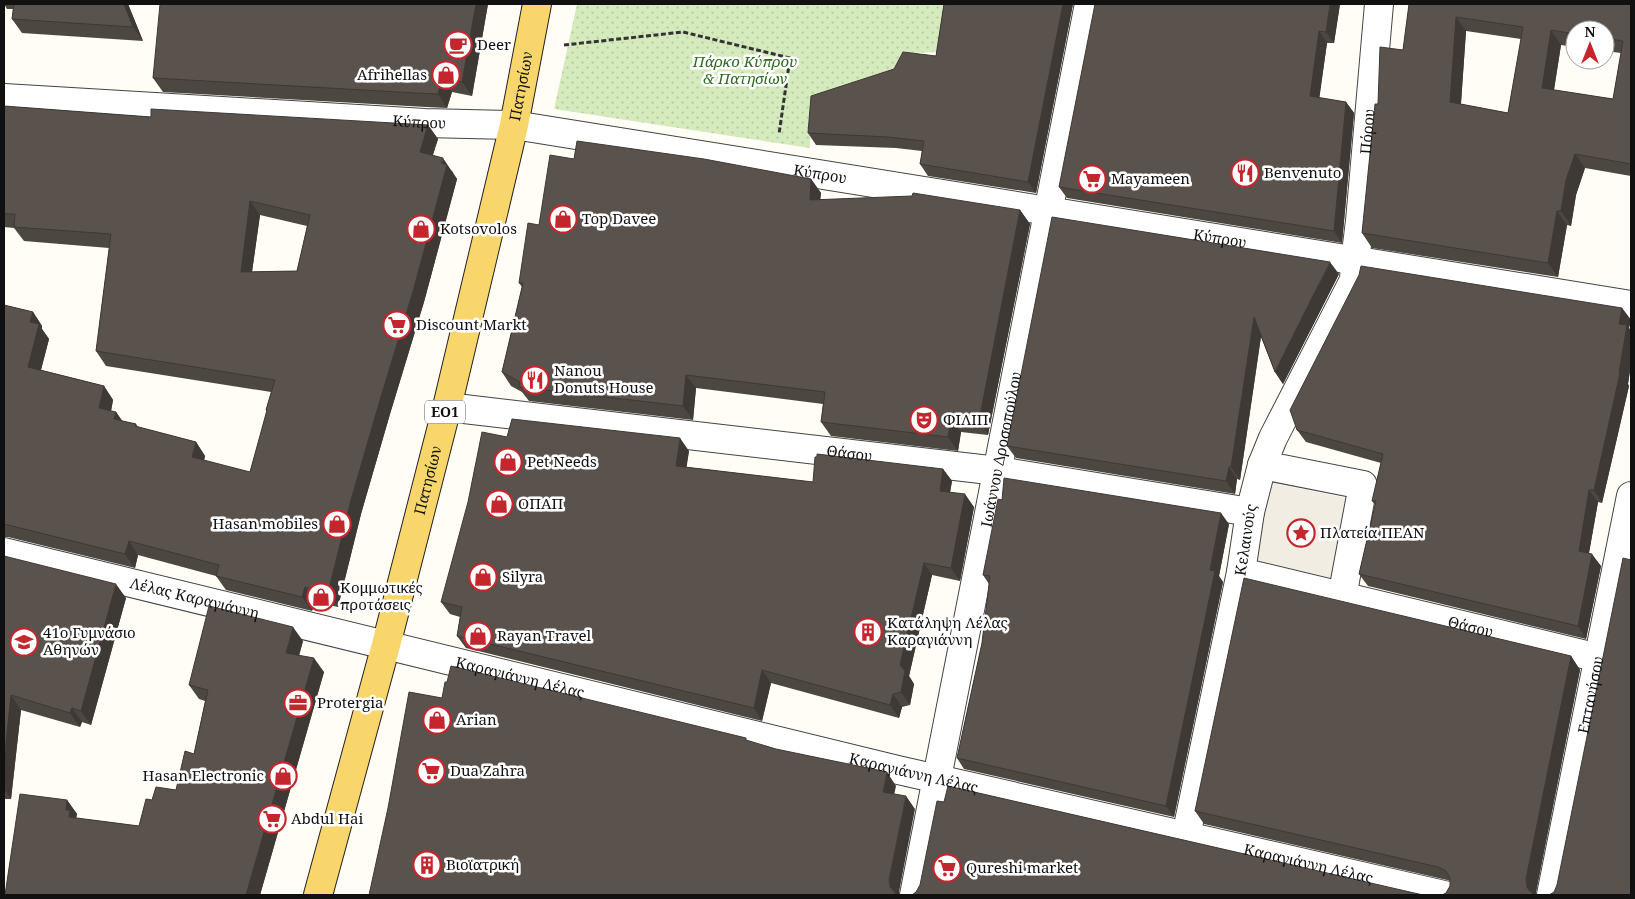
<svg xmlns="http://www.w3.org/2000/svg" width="1635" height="899" font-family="'Noto Serif',serif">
  <defs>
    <pattern id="park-dots" width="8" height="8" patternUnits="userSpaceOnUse" patternTransform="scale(1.25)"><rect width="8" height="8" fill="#d5ebbd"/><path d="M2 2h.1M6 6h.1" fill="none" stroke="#b6c8a1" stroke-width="1.8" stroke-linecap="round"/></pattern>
  </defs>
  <rect width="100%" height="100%" fill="#fffdf5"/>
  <path fill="url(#park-dots)" d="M577,4H947L942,52L909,53L896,73L810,103V148L554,109Z"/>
  <path fill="#f1ede2" d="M1268,482L1351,499L1334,583L1251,566Z"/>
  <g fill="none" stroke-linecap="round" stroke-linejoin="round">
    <g stroke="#444" stroke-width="30">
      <g id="pedestrian">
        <path d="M1262,465L1363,485L1342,597"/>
        <path d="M998,471L1250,512"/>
        <path id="s1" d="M1241,572L1599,658"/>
        <path id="s2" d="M1186,836L1241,572L1250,512L1262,465L1273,438L1354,280L1355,261"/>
      </g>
    </g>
    <g stroke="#444" stroke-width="30">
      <g id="minor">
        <path id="s3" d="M4,98L425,123L514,125"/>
        <path id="s4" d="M1355,261L1360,221L1379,4"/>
        <path id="s5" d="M447,407L998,471"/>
        <path id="s6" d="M4,552L898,770L1444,895"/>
        <path id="s7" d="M1551,895L1631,496"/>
      </g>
    </g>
    <g stroke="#444" stroke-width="30">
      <g id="tertiary">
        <path id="s8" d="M514,125L1631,305"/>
        <path id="s9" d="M914,895L1089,4"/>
      </g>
    </g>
    <g stroke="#222" stroke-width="30">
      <g id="primary">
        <path id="s10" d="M318,895L386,645L447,407L514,125L537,4"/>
      </g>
    </g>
    <path stroke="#333" stroke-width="3" stroke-dasharray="5 2.5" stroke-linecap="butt" d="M564,45L683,32L790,58L779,134"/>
    <use href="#pedestrian" stroke="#fff" stroke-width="28"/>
    <use href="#minor" stroke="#fff" stroke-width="28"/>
    <use href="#tertiary" stroke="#fff" stroke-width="28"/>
    <use href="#primary" stroke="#f9d66b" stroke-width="28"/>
  </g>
  <path fill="#4d4742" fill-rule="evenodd" d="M4,4H128L143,41L22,33L12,19L13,9H7Z
    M488,4L472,96L452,92L447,108L426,107L163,92L153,78Z
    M944,4H1073L1036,193L928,176L920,164L922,151L896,148L816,145L808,133L894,69L936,56Z
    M1340,4L1334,43H1327L1319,98L1346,102L1354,113L1342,243L1067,198L1059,187Z
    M1409,4H1631V176L1585,168L1576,195L1571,226L1567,225L1558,277L1372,248L1362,233L1378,104L1403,50ZM1575,30H1605V51L1621,53L1613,99L1554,90L1561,45L1575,47ZM1466,31L1521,39L1508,113L1461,104Z
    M4,106L151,117L428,125L438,139L433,155L453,172V173L457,179L424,302L390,414L361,514L338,607L315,602L312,611L226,590L216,576L138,555L135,568L8,537H4V305L33,312L42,326V329L49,339L41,370L104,386L113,400L111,411L116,412L122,421L136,424L138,427L196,442L205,456L204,461L250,472L267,412L266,410L271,392L106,366L96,351L109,248L24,241L14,228L4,227ZM260,215L307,226L297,271L252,272Z
    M574,159L811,179L821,193L820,199L1020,210L1030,224L988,435L961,432L958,451L831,436L821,422L823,404L696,388L693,420L529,401L522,392L511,386L502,372L522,287L519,283L539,225Z
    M1339,274L1283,384L1275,372L1261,337L1240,480L1237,479L1235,494L1016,458L1007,446Z
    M1622,308L1631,320L1629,328L1631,331V364L1628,384L1629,386L1602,503L1598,502L1589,553L1601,566L1586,639L1368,586L1359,574L1375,505L1372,501L1381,463L1306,442L1297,430Z
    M507,437L689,451L686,467L813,482L943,469L952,481L950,492L974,507L960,581L932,575L909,676L914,684L910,705L902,707L899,718L771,683L762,721L466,648L457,636L460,617L450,614L441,602Z
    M1229,524L1219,576L1223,582L1174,817L964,769L957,758L982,643L989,584L983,575Z
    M4,556L126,598L91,725L82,722L80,727L21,710L11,799H4Z
    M303,641L299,655L324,672L260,895H5L67,800L77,814L76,818L139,826L152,800L176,790L194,754L205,701L199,699L189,685Z
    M1571,656L1580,670L1536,892L1446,893L1450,886V881L1447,880L1204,824L1195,811Z"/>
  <path fill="#3f3936" d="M124,4H128L143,41L133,27Z
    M476,4H488L472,96L462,82Z
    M1063,4H1073L1036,193L1028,182Z
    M1330,4H1340L1334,43L1326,32Z
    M1456,17L1466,31L1460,116L1450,102Z
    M1551,30L1561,45L1552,102L1542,88Z
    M1319,31L1327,43L1318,108L1310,96Z
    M442,78L452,92L447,108L438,94Z
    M1346,102L1354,113L1342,243L1334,231Z
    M428,125L438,139L429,166L420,152Z
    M1575,154L1585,168L1576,195L1571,226L1561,211L1566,180Z
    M443,158L457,179L424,302L390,414L361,514L338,607L328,593L351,500L380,400Z
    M811,179L821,193L819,214L810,200Z
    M250,201L260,215L250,286L241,272Z
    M1020,210L1030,224L988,435L979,421Z
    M1557,211L1567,225L1558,277L1548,263Z
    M1330,262L1339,274L1283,384L1275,372Z
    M1622,308L1631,320L1629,328L1631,331V364L1628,384L1629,386L1602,503L1594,490L1619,373V324Z
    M33,312L42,326V329L49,339L38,381L28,367L30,322Z
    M1254,317L1262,329L1240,480L1231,467Z
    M686,375L696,388L693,420L683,406Z
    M104,386L113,400L109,422L99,408Z
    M116,412L126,426L114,419Z
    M951,418L961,432L958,451L948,437Z
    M680,438L689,451L685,478L676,466Z
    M196,442L205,456L201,471L192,457Z
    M1229,467L1237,479L1235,494L1226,481Z
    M943,469L952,481L948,504L940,491Z
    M1589,490L1598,502L1587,564L1579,551Z
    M965,494L974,507L960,581L951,568Z
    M1221,513L1229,524L1219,576L1223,582L1174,817L1166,806Z
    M129,541L138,555L135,568L125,554Z
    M1592,554L1601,566L1586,639L1578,626Z
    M924,563L932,575L909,676L914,684L910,705L901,692L900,665Z
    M116,584L126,598L91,725L81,711Z
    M305,587L315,602L312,611L302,597Z
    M293,627L303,641L296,667L286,653Z
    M1571,656L1580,670L1536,892V895H1533L1527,887L1526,879Z
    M314,658L324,672L260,895H246Z
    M762,670L771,683L762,721L754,708Z
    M893,694L902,707L899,718L890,705Z
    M11,695L21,710L11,799L4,789V762Z
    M72,708L82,722L80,727L70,713Z
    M887,772L896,786L892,805L883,792Z
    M906,796L915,809L899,892V895H896L890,887L889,879Z
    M67,800L77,814L76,819L69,817L66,810Z"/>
  <path fill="#5a524d" stroke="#3f3936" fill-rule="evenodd" d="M14,4H124L133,27L12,19Z
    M160,4H476L462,82L442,78L438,94L416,93L153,78Z
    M944,4H1063L1028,182L920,164L924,141L888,137L808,133L811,96L894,69L903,52L936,56Z
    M1095,4H1330L1326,32L1319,31L1310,96L1346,102L1334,231L1059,187Z
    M1409,4H1631V164L1575,154L1566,180L1561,211H1557L1548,263L1362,233L1375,104H1378L1380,47L1403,50ZM1456,17L1523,27L1508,113L1450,102ZM1551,30L1575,34V30H1605V38L1623,41L1613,99L1542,88Z
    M4,106L151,117V109L428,125L420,152L443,158L441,163L447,165L414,288L380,400L351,500L328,593L305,587L302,597L216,576L219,565L129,541L125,554L4,524V305L33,312L30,322L39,324L28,367L104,386L99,408L116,412L114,419L136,424L135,426L196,442L192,457L250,472L267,410H266L275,380L96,351L111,234L14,227L15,214H4ZM250,201L310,215L297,271L241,272Z
    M577,141L704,159L811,179L810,200L912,196L913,193L1020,210L979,421L951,418L948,437L821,422L825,392L686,375L683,406L519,387L520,382L502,372L523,283H519L528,223L539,225L550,155L574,159Z
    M1052,217L1330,262L1275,372L1254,317L1231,467H1229L1226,481L1007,446Z
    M1361,266L1622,308L1619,324L1627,325L1619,373H1620L1594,490H1589L1579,551L1592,554L1578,626L1359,574L1376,501H1372L1383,454L1297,430L1290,410L1359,275Z
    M512,419L680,438L676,466L813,482L815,457H817V454L943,469L940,491L965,494L951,568L924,563L900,665L905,671L901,692L893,694L890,705L762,670L754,708L457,636L462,607L441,602L468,502L482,432L507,437Z
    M1004,478L1221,513L1210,570L1215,571L1166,806L957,758L982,643L990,576L983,575L998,499L1002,500Z
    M4,556L116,584L81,711L72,708L70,713L11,695L4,762Z
    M1623,558L1631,560V895H1549L1554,892L1557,885Z
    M1244,578L1571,656L1526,879L1527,887L1531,893L1535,895H1442L1446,893L1450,886V878L1446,871L1438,867L1195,811Z
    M209,606L293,627L286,653L314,658L246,895H5L20,794L67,800L66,810H70L69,817L139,826L146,799L152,800L156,787L176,790L185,751L194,754L208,690L189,685Z
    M451,666L746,738V740L776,749L887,772L883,792L906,796L889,879L890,887L894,893L898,895H369L388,808L409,692L442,698L445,682H447Z
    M948,786L1423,895H912L916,892L920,885L937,801L944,802Z"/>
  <defs>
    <g id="cafe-ring" transform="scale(1.4375)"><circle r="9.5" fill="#fff" stroke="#c4262e" stroke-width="1.5"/><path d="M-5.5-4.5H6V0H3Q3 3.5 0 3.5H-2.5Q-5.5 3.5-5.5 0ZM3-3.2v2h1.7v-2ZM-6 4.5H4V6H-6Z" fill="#c4262e"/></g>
    <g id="shop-ring" transform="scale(1.4375)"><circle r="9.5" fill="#fff" stroke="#c4262e" stroke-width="1.5"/><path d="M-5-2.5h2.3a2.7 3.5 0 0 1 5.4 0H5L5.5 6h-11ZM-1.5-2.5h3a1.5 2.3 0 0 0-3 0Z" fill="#c4262e"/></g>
    <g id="restaurant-ring" transform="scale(1.4375)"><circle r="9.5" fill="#fff" stroke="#c4262e" stroke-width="1.5"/><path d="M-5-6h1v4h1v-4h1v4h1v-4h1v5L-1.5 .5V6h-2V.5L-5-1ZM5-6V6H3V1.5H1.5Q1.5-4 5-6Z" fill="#c4262e"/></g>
    <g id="supermarket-ring" transform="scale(1.4375)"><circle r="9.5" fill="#fff" stroke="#c4262e" stroke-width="1.5"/><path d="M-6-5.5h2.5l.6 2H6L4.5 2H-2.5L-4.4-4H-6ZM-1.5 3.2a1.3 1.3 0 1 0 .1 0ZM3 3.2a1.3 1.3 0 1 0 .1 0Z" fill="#c4262e"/></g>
    <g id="theatre-ring" transform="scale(1.4375)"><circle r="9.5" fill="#fff" stroke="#c4262e" stroke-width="1.5"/><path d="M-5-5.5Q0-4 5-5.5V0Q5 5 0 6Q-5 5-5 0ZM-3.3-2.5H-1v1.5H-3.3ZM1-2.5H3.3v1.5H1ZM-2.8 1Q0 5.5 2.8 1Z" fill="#c4262e"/></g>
    <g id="sight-ring" transform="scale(1.4375)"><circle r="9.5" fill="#fff" stroke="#c4262e" stroke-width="1.5"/><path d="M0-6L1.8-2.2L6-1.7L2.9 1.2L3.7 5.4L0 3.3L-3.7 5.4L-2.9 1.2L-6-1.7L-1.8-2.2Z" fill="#c4262e"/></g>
    <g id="building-ring" transform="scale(1.4375)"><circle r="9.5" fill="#fff" stroke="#c4262e" stroke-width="1.5"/><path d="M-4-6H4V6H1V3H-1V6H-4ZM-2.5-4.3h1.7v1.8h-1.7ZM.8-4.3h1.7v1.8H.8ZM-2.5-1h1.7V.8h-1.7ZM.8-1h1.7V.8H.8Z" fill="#c4262e"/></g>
    <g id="school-ring" transform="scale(1.4375)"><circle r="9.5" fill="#fff" stroke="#c4262e" stroke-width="1.5"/><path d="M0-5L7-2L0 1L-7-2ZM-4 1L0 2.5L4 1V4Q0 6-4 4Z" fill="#c4262e"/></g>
    <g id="office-ring" transform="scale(1.4375)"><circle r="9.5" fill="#fff" stroke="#c4262e" stroke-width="1.5"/><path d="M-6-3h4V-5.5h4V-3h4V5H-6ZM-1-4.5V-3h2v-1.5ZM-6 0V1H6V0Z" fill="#c4262e"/></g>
  </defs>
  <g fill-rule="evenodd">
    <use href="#cafe-ring" x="458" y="45"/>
    <use href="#shop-ring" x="446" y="75"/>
    <use href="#restaurant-ring" x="1245" y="173"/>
    <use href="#supermarket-ring" x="1092" y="179"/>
    <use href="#shop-ring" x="563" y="219"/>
    <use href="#shop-ring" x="421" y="229"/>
    <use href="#supermarket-ring" x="397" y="325"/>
    <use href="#restaurant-ring" x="535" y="380"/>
    <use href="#theatre-ring" x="924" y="420"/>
    <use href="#shop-ring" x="508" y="462"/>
    <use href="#shop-ring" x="499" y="504"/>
    <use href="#shop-ring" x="337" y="524"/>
    <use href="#sight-ring" x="1301" y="533"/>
    <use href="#shop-ring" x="483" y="577"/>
    <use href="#shop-ring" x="321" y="597"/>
    <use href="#building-ring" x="868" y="632"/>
    <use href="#shop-ring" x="478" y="636"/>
    <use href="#school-ring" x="24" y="642"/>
    <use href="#office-ring" x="298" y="703"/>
    <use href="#shop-ring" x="437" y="720"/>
    <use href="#supermarket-ring" x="431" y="771"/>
    <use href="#shop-ring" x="283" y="776"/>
    <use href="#supermarket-ring" x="272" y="819"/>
    <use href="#building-ring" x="427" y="865"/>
    <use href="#supermarket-ring" x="947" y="868"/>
  </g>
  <g text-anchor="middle" stroke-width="5" stroke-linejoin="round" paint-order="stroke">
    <rect fill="#fff" stroke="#585858" stroke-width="1" x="425" y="400.5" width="40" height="23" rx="4"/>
    <g font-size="14" font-weight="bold" fill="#111">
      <text x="445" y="417">ΕΟ1</text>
    </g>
    <g font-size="15" fill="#111" stroke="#fff" text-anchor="start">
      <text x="477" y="50">Deer</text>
      <text x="427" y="80" text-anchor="end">Afrihellas</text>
      <text x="1264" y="178">Benvenuto</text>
      <text x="1111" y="184">Mayameen</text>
      <text x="582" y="224">Top Davee</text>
      <text x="440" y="234">Kotsovolos</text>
      <text x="416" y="330">Discount Markt</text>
      <text x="554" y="376">Nanou<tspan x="554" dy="17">Donuts House</tspan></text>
      <text x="943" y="425">ΦΙΛΙΠ</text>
      <text x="527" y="467">Pet Needs</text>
      <text x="518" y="509">ΟΠΑΠ</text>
      <text x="318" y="529" text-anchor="end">Hasan mobiles</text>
      <text x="1320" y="538">Πλατεία ΠΕΑΝ</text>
      <text x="502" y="582">Silyra</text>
      <text x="340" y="593">Κομμωτικές<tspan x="340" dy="17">προτάσεις</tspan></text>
      <text x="887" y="628">Κατάληψη Λέλας<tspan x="887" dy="17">Καραγιάννη</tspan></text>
      <text x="43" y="638">41ο Γυμνάσιο<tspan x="43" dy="17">Αθηνών</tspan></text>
      <text x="497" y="641">Rayan Travel</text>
      <text x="317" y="708">Protergia</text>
      <text x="456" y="725">Arian</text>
      <text x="450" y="776">Dua Zahra</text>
      <text x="264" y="781" text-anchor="end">Hasan Electronic</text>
      <text x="291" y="824">Abdul Hai</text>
      <text x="446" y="870">Βιοϊατρική</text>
      <text x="966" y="873">Qureshi market</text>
    </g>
    <g font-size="15" font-style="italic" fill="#2f6b1f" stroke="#fff">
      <text x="745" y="67">Πάρκο Κύπρου<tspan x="745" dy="17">&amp; Πατησίων</tspan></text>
    </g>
    <g font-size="15" fill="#111" stroke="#fff">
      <text dy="5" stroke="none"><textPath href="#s10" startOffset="834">Πατησίων</textPath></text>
      <text dy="5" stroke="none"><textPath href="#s3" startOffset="416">Κύπρου</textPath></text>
      <text dy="5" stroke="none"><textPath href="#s4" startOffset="130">Πόρου</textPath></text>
      <text dy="5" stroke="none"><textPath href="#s8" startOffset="310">Κύπρου</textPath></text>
      <text dy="5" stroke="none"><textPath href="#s8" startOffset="715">Κύπρου</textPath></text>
      <text dy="5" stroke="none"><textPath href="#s9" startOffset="454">Ιωάννου Δροσοπούλου</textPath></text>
      <text dy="5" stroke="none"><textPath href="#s5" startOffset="405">Θάσου</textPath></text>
      <text dy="5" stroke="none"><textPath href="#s10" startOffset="429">Πατησίων</textPath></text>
      <text dy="5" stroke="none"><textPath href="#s2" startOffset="302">Κελαινούς</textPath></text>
      <text dy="5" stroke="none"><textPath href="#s6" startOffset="196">Λέλας Καραγιάννη</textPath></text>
      <text dy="5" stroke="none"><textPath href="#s1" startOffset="236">Θάσου</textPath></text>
      <text dy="5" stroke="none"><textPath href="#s6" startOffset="531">Καραγιάννη Λέλας</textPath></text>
      <text dy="5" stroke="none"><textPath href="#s7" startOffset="204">Επτανήσου</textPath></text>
      <text dy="5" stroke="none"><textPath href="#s6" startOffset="936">Καραγιάννη Λέλας</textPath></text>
      <text dy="5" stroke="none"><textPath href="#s6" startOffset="1341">Καραγιάννη Λέλας</textPath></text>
    </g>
  </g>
  <rect width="1635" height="899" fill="none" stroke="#111111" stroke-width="10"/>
  <g transform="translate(1590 45)"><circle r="24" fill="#ffffff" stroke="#a0a0a0"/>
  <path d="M0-4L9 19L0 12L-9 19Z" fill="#c4262e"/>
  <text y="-8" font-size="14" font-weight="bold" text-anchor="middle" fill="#111111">N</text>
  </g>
</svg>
